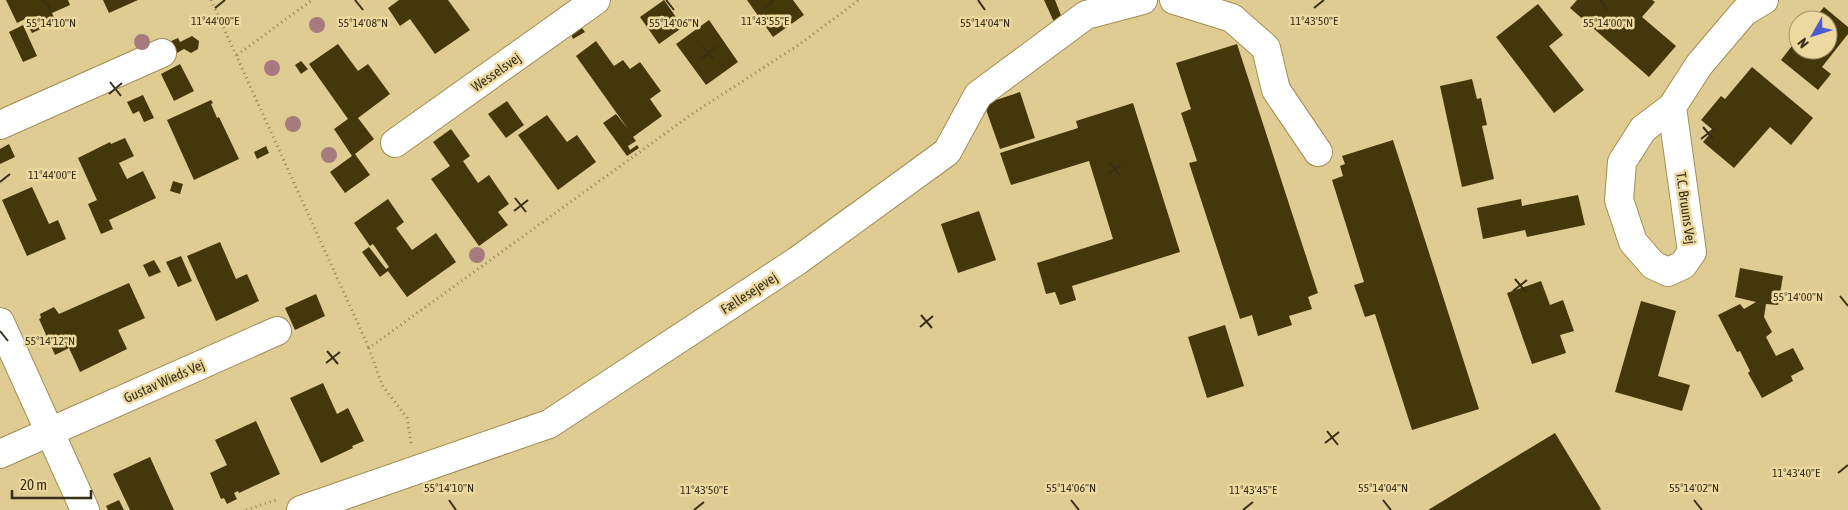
<svg xmlns="http://www.w3.org/2000/svg" width="1848" height="510" font-family="'Asap Condensed',sans-serif">
  <rect width="100%" height="100%" fill="#dfcc92"/>
  <path fill="#44370a" d="M6,0H68L70,5L52,13L56,22L32,33L25,19L17,23Z
    M103,0H138L109,13Z
    M399,0H448L470,30L435,54L410,19L400,26L388,8Z
    M664,0L683,27L659,44L640,17Z
    M747,0H793L804,15L773,37Z
    M1044,0H1055L1062,18L1054,22Z
    M1577,0H1652L1655,2L1642,17L1676,46L1649,77L1570,8Z
    M1538,4L1563,35L1549,46L1584,90L1554,113L1496,37Z
    M1824,7L1848,27V34L1822,67L1831,74L1818,90L1781,60L1798,38V50H1828V20H1813Z
    M709,20L738,62L706,85L676,44Z
    M23,25L37,56L23,62L9,32Z
    M582,28L585,32L573,39L571,34Z
    M192,36L199,41L198,49L191,53L184,49L175,54L169,42L178,38L180,42Z
    M596,41L614,66L623,60L630,69L640,62L661,91L650,99L662,116L633,137L636,141L628,146L630,150L637,145L639,148L627,156L603,123L616,114L628,129L576,56Z
    M338,44L358,71L368,64L390,94L358,118L374,139L355,154L370,175L345,193L330,172L352,156L334,129L348,119L309,64Z
    M1237,44L1318,293L1308,297L1312,309L1289,316L1292,325L1258,336L1252,315L1240,319L1189,163L1197,161L1181,113L1191,109L1176,63Z
    M301,61L308,69L301,74L295,65Z
    M180,64L194,91L174,101L161,74Z
    M1752,67L1813,118L1791,145L1770,127L1734,168L1703,142L1713,130L1701,120L1721,96L1725,99Z
    M1472,79L1477,99L1481,98L1487,125L1482,126L1494,179L1462,187L1440,86Z
    M1020,92L1035,138L1000,149L984,104Z
    M143,95L154,118L144,122L139,111L133,114L127,102Z
    M211,100L213,103L211,104L217,118L219,117L239,159L194,180L167,120Z
    M507,101L524,125L506,138L488,114Z
    M1133,103L1180,252L1072,286L1076,300L1060,305L1055,292L1046,294L1037,263L1113,239L1089,161L1011,185L1000,153L1078,128L1076,121Z
    M547,115L567,142L577,135L596,162L558,190L518,135Z
    M451,129L470,156L463,161L478,183L489,175L509,204L498,212L508,225L479,246L431,179L450,166L433,142Z
    M125,138L134,156L119,163L127,179L143,171L156,198L109,220L113,229L101,234L88,204L97,200L78,158L110,142L111,144Z
    M1393,140L1479,409L1412,430L1375,314L1365,317L1354,285L1364,282L1332,180L1343,176L1340,166L1345,164L1342,156Z
    M9,144L15,157L0,164V149Z
    M266,146L269,153L257,159L254,152Z
    M173,181L183,184L180,194L170,191Z
    M32,187L49,224L58,220L66,239L27,256L2,200Z
    M1578,195L1585,225L1527,237L1525,230L1483,239L1477,208L1521,199L1522,206Z
    M388,199L404,222L396,228L412,250L436,233L456,262L407,297L388,271L380,277L362,252L369,247L386,269L389,267L373,244L370,246L354,223Z
    M979,211L996,260L958,273L941,224Z
    M220,242L236,279L247,274L259,301L216,321L187,256Z
    M181,256L192,281L178,287L166,262Z
    M154,260L161,272L149,277L143,265Z
    M1740,268L1783,276L1778,305L1766,304L1764,317L1772,332L1766,337L1776,356L1793,348L1804,369L1791,376L1793,381L1762,398L1748,373L1750,371L1740,351L1737,352L1718,315L1740,304L1744,309L1756,302L1735,297Z
    M1541,281L1550,305L1563,300L1574,331L1560,335L1566,353L1532,364L1507,293Z
    M129,283L145,318L118,330L127,349L80,372L69,348L55,355L39,319L41,318L40,314L54,307L59,314Z
    M316,294L325,316L295,330L285,308Z
    M1641,301L1676,311L1658,376L1690,385L1682,411L1615,392Z
    M1225,325L1244,386L1207,398L1188,337Z
    M323,383L337,414L348,408L364,441L352,446L353,448L321,463L290,398Z
    M256,421L280,474L239,493L238,491L234,493L237,499L227,504L224,498L221,499L210,473L227,465L215,440Z
    M1555,433L1601,509L1599,510H1428Z
    M150,457L174,510H130L113,474Z
    M119,500L124,510H108L106,506Z"/>
  <g fill="none" stroke-linecap="round" stroke-linejoin="round">
    <g stroke="#a18f57" stroke-width="30">
      <path id="minor" d="M1174,0L1232,18L1266,48L1276,90L1318,152
        M1672,107L1692,252L1683,265L1668,272L1653,265L1633,242L1619,200L1622,162L1643,129L1672,107L1699,65L1744,12L1764,0
        M0,125L162,53
        M395,143L596,0
        M0,322L85,510
        M0,454L277,331
        M301,510L549,424L797,261L947,152L978,95L1086,15L1143,0"/>
    </g>
    <path stroke="#92845a" stroke-width="3" stroke-dasharray="1 4" stroke-linecap="butt" d="M211,0L369,348
      M237,55L312,0
      M411,443L407,418L382,385L369,348L692,114L800,44L859,0
      M246,510L276,500"/>
    <use href="#minor" stroke="#fff" stroke-width="28"/>
  </g>
  <g fill="#a67b7f">
    <circle cx="317" cy="25" r="8"/>
    <circle cx="142" cy="42" r="8"/>
    <circle cx="272" cy="68" r="8"/>
    <circle cx="293" cy="124" r="8"/>
    <circle cx="329" cy="155" r="8"/>
    <circle cx="477" cy="255" r="8"/>
  </g>
  <path fill="none" stroke="#372f18" stroke-width="2" d="M43,0L51,10M355,0L363,10M666,0L674,10M978,0L985,10M1600,0L1608,10M215,8L225,0M765,8L774,0M1314,8L1324,0M703,46L714,60M702,58L716,47M110,82L121,96M109,94L122,83M1703,127L1714,140M1701,139L1715,128M1109,162L1120,176M1108,175L1121,164M0,182L10,174M515,198L526,212M514,211L528,200M1515,279L1526,292M1513,291L1527,280M1840,296L1848,306M921,315L932,328M920,327L933,316M0,331L8,341M327,351L338,364M326,363L340,352M1327,431L1338,445M1325,443L1339,432M1838,473L1848,465M449,500L456,510M1071,500L1079,510M1383,500L1391,510M1694,500L1702,510M694,510L704,502M1243,510L1253,502"/>
  <g text-anchor="middle" stroke-width="5" stroke-linejoin="round" paint-order="stroke">
    <g font-size="14" fill="#372f18" stroke="#ecd99f">
      <text transform="translate(496 72) rotate(-35)" y="5">Wesselsvej</text>
      <text transform="translate(1686 208) rotate(82)" y="5">T.C. Bruuns Vej</text>
      <text transform="translate(749 293) rotate(-33)" y="5">Fællesejevej</text>
      <text transform="translate(164 381) rotate(-24)" y="5">Gustav Wieds Vej</text>
    </g>
  </g>
  <g font-size="12" text-anchor="middle" fill="#372f18" stroke="#ecd99f" stroke-width="5" stroke-linejoin="round" paint-order="stroke">
    <text x="215" y="25">11°44'00"E</text>
    <text x="765" y="25">11°43'55"E</text>
    <text x="1314" y="25">11°43'50"E</text>
    <text x="1608" y="27">55°14'00"N</text>
    <text x="51" y="27">55°14'10"N</text>
    <text x="363" y="27">55°14'08"N</text>
    <text x="674" y="27">55°14'06"N</text>
    <text x="985" y="27">55°14'04"N</text>
    <text x="52" y="179">11°44'00"E</text>
    <text x="1798" y="301">55°14'00"N</text>
    <text x="50" y="345">55°14'12"N</text>
    <text x="1796" y="477">11°43'40"E</text>
    <text x="449" y="492">55°14'10"N</text>
    <text x="1071" y="492">55°14'06"N</text>
    <text x="1383" y="492">55°14'04"N</text>
    <text x="1694" y="492">55°14'02"N</text>
    <text x="704" y="494">11°43'50"E</text>
    <text x="1253" y="494">11°43'45"E</text>
  </g>
  <g transform="translate(1813 35) rotate(231)"><circle r="24" fill="#ecd99f" stroke="#a49569"/>
  <path d="M0-4L9 19L0 12L-9 19Z" fill="#4b5bd0"/>
  <text y="-8" font-size="14" font-weight="bold" text-anchor="middle" fill="#372f18">N</text>
  </g>
  <path d="M12 490v8h79v-8" fill="none" stroke="#372f18" stroke-width="2.5"/>
  <text x="20" y="490" font-size="15" fill="#372f18" stroke="#ecd99f" stroke-width="4" paint-order="stroke">20 m</text>
</svg>
